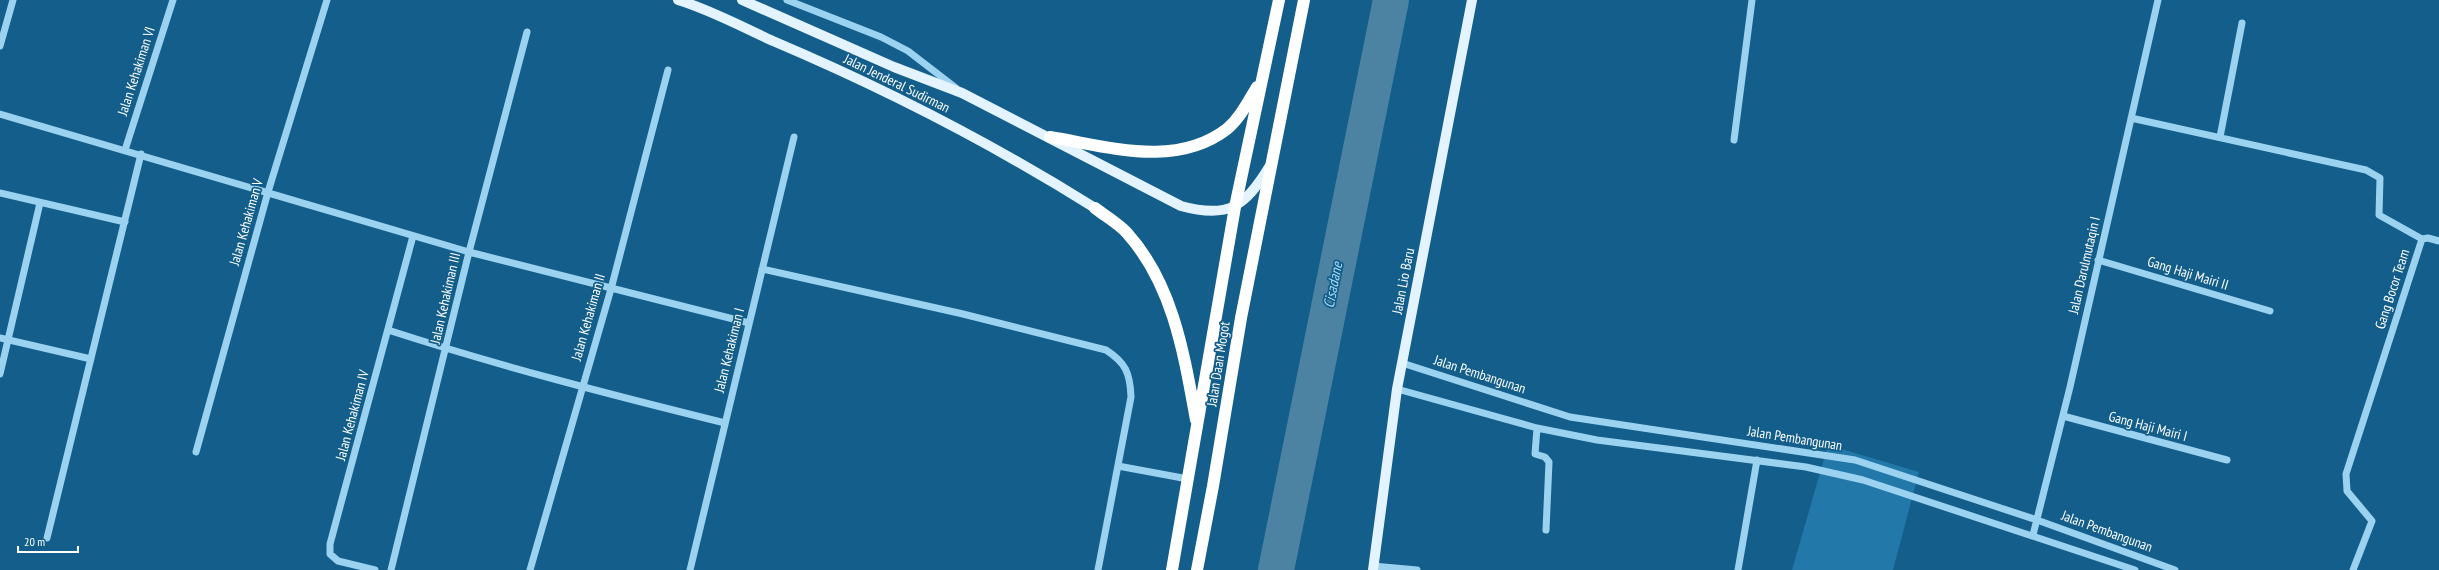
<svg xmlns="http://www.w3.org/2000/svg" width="2439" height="570" font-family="'PT Sans Narrow',sans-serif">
  <rect width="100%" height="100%" fill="#135e8a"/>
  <path fill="#2278a8" d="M1828,445L1919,472L1893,570H1792Z"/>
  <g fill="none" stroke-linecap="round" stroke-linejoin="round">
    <path stroke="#4c83a2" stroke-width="36" d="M1276,570L1391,0"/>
    <path stroke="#9ad2f0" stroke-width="7" d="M787,0L881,37L908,51L956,88
      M0,46L13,0
      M0,114L469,252L749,323
      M2131,118L2366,170L2380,178L2379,215L2422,239L2346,474L2347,491L2372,521L2353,570
      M2220,137L2242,23
      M1734,140L1752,0
      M125,150L173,0
      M0,193L125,222
      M2422,239L2428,238L2439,241
      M2098,260L2270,311
      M762,269L963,314L1106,350C1126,363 1130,373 1131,397L1098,570
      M388,330C499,366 612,395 725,423
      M0,338L91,359
      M1402,363L1570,417L1855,460L2037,520L2175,570
      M0,374L40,203
      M1397,389L1537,428L1597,440L1806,467L1863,480L2135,570
      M2063,416L2227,460
      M1537,428L1535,454L1545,457L1549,462L1546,530
      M196,452L268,192L327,0
      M1118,466L1188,479
      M2033,535L2070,387L2158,0
      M47,538L141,154
      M1373,566L1417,570
      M375,570L338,561L330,554V544L413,236
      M391,570L469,252L527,32
      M530,570L611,289L668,70
      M690,570L794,137
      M1738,570L1757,460"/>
    <path stroke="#e3f3ff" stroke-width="10" d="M678,0C711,10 742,27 773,41C884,88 993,144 1095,208
      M742,0L894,67L962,93L1181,206C1228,219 1245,207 1269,167
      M1373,570L1397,389L1472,0"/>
    <path stroke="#fff" stroke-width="12" d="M1050,137C1107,146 1175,169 1227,129C1240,118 1248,102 1257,87
      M1095,208C1105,216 1118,223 1127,233C1173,284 1184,354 1196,420
      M1172,570L1235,207L1279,0
      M1197,570L1213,486L1241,318L1304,0"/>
  </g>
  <g text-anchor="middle" stroke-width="3.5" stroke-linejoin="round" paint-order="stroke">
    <g font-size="14" fill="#fff" stroke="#135e8a">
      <text transform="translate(136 71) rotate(-72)" y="5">Jalan Kehakiman VI</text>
      <text transform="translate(897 83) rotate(26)" y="5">Jalan Jenderal Sudirman</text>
      <text transform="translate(246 222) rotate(-74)" y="5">Jalan Kehakiman V</text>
      <text transform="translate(2084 265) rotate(-77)" y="5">Jalan Darulmutaqin I</text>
      <text transform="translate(2188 273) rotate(17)" y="5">Gang Haji Mairi II</text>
      <text transform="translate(1403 281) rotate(-79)" y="5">Jalan Lio Baru</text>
      <text transform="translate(2392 289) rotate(-72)" y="5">Gang Bocor Team</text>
      <text transform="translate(445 298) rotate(-77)" y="5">Jalan Kehakiman III</text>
      <text transform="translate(588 317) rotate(-74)" y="5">Jalan Kehakiman II</text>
      <text transform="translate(729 350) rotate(-76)" y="5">Jalan Kehakiman I</text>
      <text transform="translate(1218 364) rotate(-81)" y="5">Jalan Daan Mogot</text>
      <text transform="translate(1480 374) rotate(18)" y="5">Jalan Pembangunan</text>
      <text transform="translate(352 415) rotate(-75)" y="5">Jalan Kehakiman IV</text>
      <text transform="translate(2148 426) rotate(15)" y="5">Gang Haji Mairi I</text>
      <text transform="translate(1795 438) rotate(9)" y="5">Jalan Pembangunan</text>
      <text transform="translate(2107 531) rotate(20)" y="5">Jalan Pembangunan</text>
    </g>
    <g font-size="15" font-style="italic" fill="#a5dbf8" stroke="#135e8a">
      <text transform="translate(1333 285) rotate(-79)" y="5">Cisadane</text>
    </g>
  </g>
  <path d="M18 546v6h60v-6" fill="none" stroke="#ffffff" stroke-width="2"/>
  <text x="24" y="546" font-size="12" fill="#ffffff" stroke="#135e8a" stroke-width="3" paint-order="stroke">20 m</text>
</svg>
